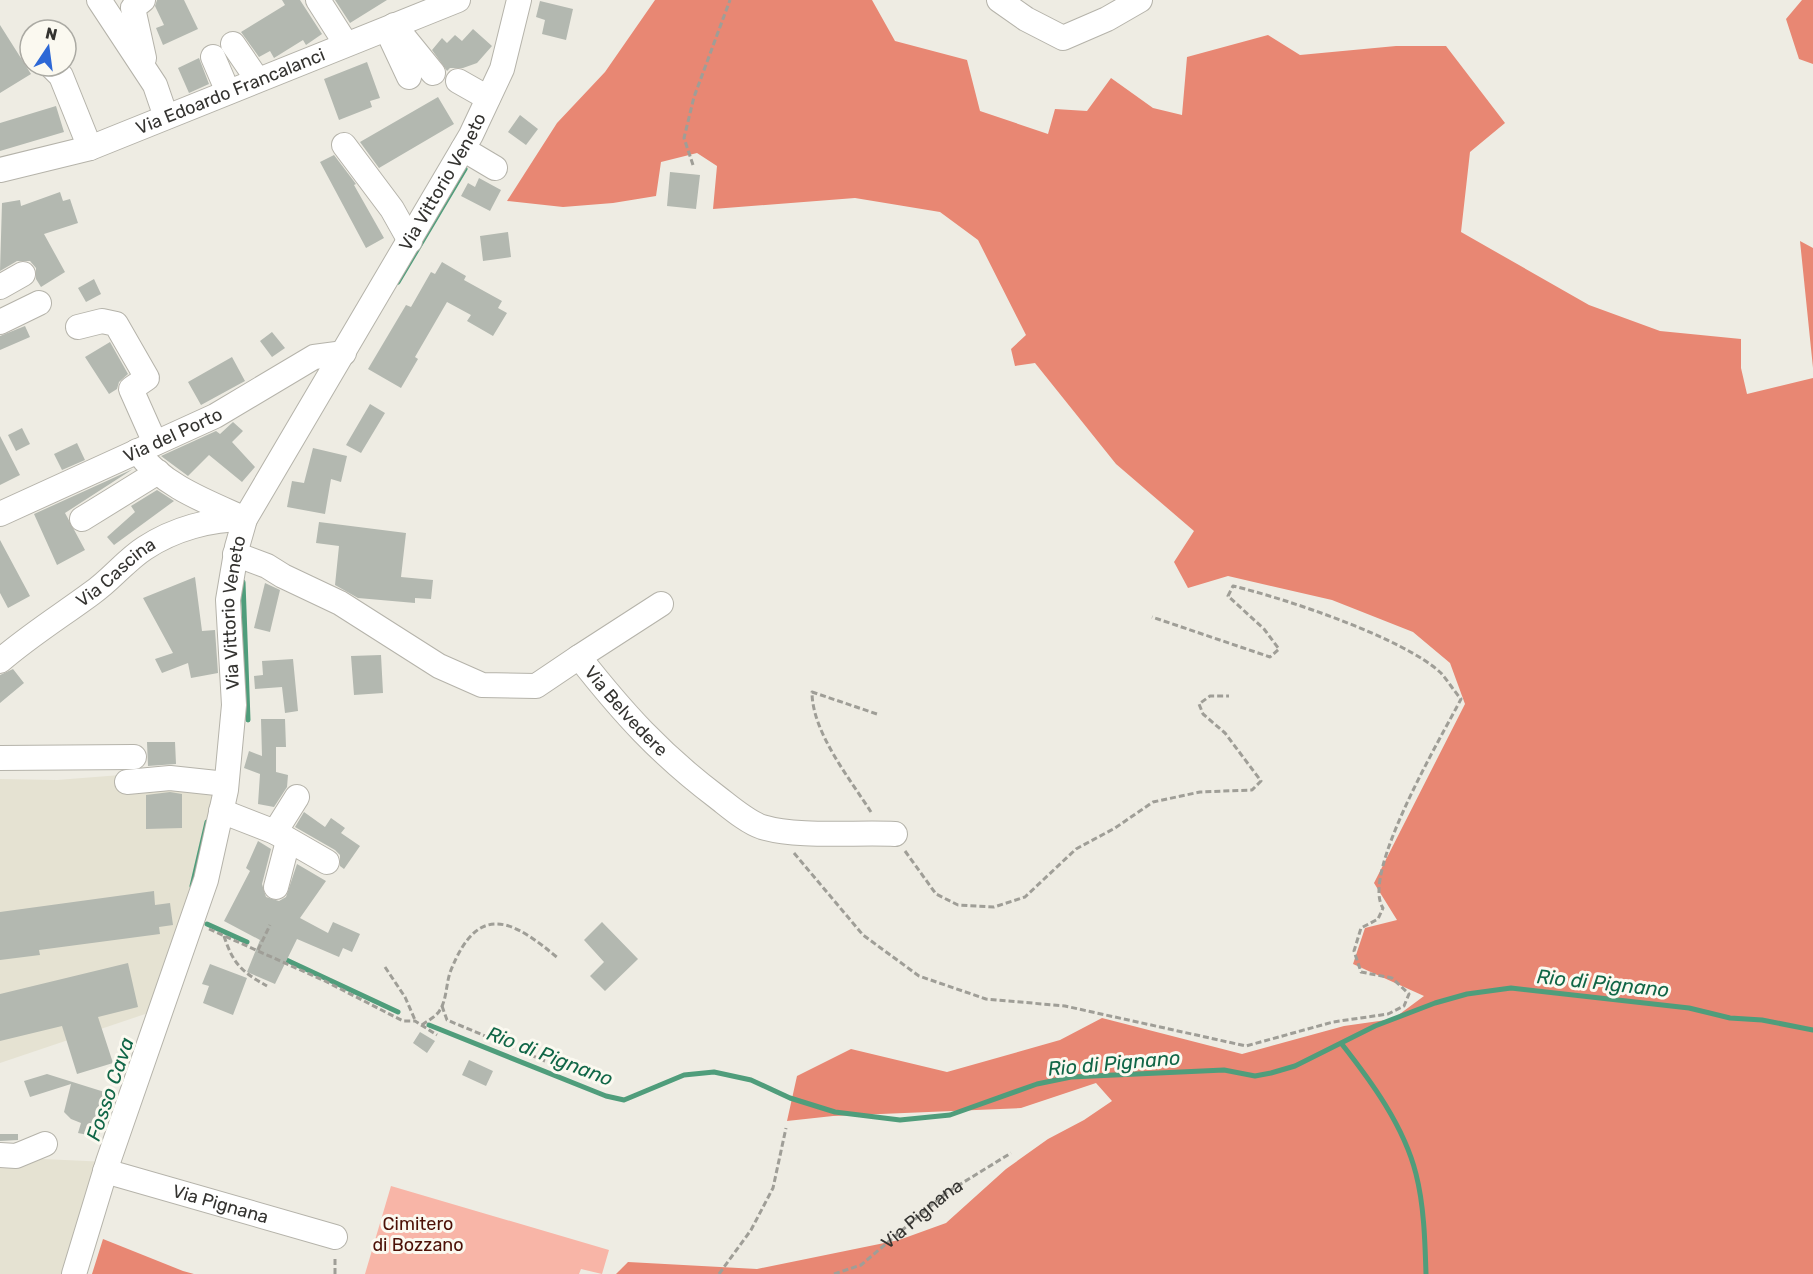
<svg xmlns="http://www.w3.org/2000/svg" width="1813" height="1274" font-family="Rubik,sans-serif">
  <rect width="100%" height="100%" fill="#eeece3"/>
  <path fill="#e5e2d2" d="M227,771L160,1009L0,1063V779L57,780L146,773Z
    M0,1157L108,1162L75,1274H0Z"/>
  <path fill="#f8b5a7" d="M391,1186L609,1250L602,1274L581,1269L579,1274H365Z"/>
  <path fill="#e88773" d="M655,0H872L895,41L967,60L980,111L1048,134L1055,109L1087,111L1111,78L1153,108L1182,115L1187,57L1268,35L1300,55L1396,46H1446L1505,123L1470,152L1461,232L1589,305L1660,331L1741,339V368L1747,394L1813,378V1274H616L628,1262L757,1269L899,1240L946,1223L1006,1169L1048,1139L1084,1120L1112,1101L1096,1083L1021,1108L833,1116L787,1121L797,1076L851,1049L947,1072L1060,1040L1102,1018L1242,1054L1344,1026L1393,1019L1424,996L1353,964L1365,928L1397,920L1374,883L1465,704L1450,663L1413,632L1332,600L1228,576L1188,588L1174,562L1194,531L1116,464L1035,363L1015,366L1011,349L1026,335L978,240L940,212L855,198L713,209L717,166L697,153L661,162L656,196L613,203L563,207L507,201L557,123L605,72Z
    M1802,0H1813V64L1799,59L1786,19Z
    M1800,241L1813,248V368Z
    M103,1239L183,1271L194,1274H92Z"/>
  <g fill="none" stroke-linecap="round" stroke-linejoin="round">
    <path stroke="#4f9d7b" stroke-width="5" d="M398,282L465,169
      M243,582L248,720
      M192,886L207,822
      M207,924L247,942
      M280,957L398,1012
      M429,1025L606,1096L624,1100L684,1075L714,1072L751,1080L790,1098L835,1112L900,1120L950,1115L1037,1084L1071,1077L1224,1070L1255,1076L1271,1073L1295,1066L1375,1026L1435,1003L1467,994L1511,988L1689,1008L1730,1018L1762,1020L1813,1030
      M1341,1043C1371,1081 1404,1126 1416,1174C1424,1205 1425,1241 1426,1274"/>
  </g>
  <path fill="#b3b8b0" d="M157,0H184L198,29L163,45L156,28L164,25L155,6Z
    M282,0H300L322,34L306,45L303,40L274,58L270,51L259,57L241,32L285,5Z
    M335,0H387L350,23Z
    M540,1L573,9L566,40L542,34L545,20L536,17Z
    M0,25L31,74L0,93Z
    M473,29L492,46L477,63L463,68H450L447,71L432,50L442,38L447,43L455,35L462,41Z
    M199,58L209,84L189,93L178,68Z
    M367,62L380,98L370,101L372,107L339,120L324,79Z
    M438,97L454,124L379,168L360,142Z
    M56,106L64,132L0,151V123Z
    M520,115L538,129L526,145L508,132Z
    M334,155L356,184L354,185L384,238L366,248L320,162Z
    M670,172L700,175L696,209L667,206Z
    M479,178L501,190L490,211L461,196L468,183L475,187Z
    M60,192L63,201L70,199L78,223L44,234L65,272L41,287L36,279V268L30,261H17L0,271L2,203L20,200L21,206Z
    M508,232L511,257L483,261L480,236Z
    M442,262L466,276L464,280L502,301L498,308L507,313L493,336L467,321L471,315L447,302L415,357L418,359L401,388L368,369L406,305L411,307L431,272L435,274Z
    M94,279L101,294L86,302L78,288Z
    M25,326L30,337L0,350V336Z
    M272,332L285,348L272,357L260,341Z
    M110,342L128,374L119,382L117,389L109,394L85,357Z
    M232,357L245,381L201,405L188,382Z
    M370,404L385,413L361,453L346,445Z
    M233,422L243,431L232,442L255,467L242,482L209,455L188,476L161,456L216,431L220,434Z
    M22,428L30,444L16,451L8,435Z
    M0,436L20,475L0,485Z
    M77,443L85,460L62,470L54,454Z
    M313,448L347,456L341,482L331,479L325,514L287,507L292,481L304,483Z
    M133,469L65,513L85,550L57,565L34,514Z
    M157,490L174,501L114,545L107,537L135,512L131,506Z
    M319,522L406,533L401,577L433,580L431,599L415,598V603L358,598L335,585L339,546L316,543Z
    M0,540L30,596L8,608L0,593Z
    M195,577L202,631L215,630L218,673L191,678L188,663L162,673L155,659L173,653L143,598Z
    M265,583L280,590L270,632L254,628Z
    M381,655L383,693L354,695L351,656Z
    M293,659L298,711L285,713L282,687L255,689L254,676L263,675L262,661Z
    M13,669L24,683L0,703V675Z
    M261,719H285L286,747H276V772L288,775L287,787L274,807L258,804L260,774L244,768L249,751L262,756Z
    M147,742H175L176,764L148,766Z
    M170,792L182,794V828L146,829V795Z
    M304,812L325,827L331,818L345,828L341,833L360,846L344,869L340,866V855L335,850L295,827Z
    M258,841L271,849L262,884L266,897L279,901L286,897L297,864L326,881L300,918L328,933L333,922L360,934L352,952L343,948L339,957L297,939L275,984L247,972L260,940L224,921L250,871L246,868Z
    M154,891L155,905L170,903L173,925L159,927L160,934L39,950L40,955L0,960V912Z
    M602,922L638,959L605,991L590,976L604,962L584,940Z
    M128,963L138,1007L98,1017L113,1063L77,1074L62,1026L0,1041V994Z
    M210,964L247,978L233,1015L203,1003L209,986L202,984Z
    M420,1032L435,1041L427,1053L413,1043Z
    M469,1060L493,1071L486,1086L462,1075Z
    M47,1074L114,1095L98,1137L78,1133L81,1123L71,1119L64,1112L71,1084L30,1097L24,1081Z
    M0,1134H18V1140L0,1141Z"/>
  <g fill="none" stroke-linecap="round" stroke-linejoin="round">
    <g stroke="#b5b3aa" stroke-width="26">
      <g id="minor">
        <path d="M99,0L155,85L166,117"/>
        <path d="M143,0L133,8L144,58"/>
        <path d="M318,0L346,44"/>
        <path d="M999,0L1026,19L1063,38L1107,19L1140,0"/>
        <path d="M394,25L433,73"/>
        <path d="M387,30L409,77"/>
        <path d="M233,44L257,79"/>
        <path d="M213,57L228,92"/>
        <path d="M51,66L61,76L90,148"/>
        <path d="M458,81L488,98"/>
        <path d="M344,145L392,209L410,241"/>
        <path d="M463,149L495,168"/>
        <path id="s2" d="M0,170L90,148L458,0"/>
        <path d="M0,287L23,274"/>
        <path d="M0,322L39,303"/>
        <path d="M78,327L102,321L116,324L147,378L131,389L155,443"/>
        <path d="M137,451C162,485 205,501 243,518"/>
        <path id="s3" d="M0,514L215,416L314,357L344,353"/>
        <path d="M82,519L158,472"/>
        <path id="s4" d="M235,554L267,566L283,576L340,603L439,666L482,685L536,686L579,657C623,713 660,754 717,797C730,807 747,822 762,827C798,838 856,832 895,834"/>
        <path d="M579,657L661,604"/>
        <path id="s5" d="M0,661C30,635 61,616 92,593C111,580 126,560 145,548C174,529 210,519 245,519"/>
        <path d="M0,758L134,757"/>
        <path d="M127,782L170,778L226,784"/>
        <path d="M221,811L275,832L327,862"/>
        <path d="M275,832L297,797"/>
        <path d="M276,887L288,841"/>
        <path d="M0,1155L16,1156L45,1144"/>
        <path id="s6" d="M105,1171L335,1237"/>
        <path id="s7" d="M74,1274L108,1162L206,880L226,790L234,705L228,600L237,547L245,519L471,135L502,69L519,0"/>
      </g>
    </g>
    <g stroke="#9f9e97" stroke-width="3" stroke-dasharray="6 3" stroke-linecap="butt">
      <path d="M693,165L684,138L694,97L730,0"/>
      <path d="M871,812C850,779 812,732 812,692L877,714"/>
      <path d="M905,851L936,894L958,905L994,907L1025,897L1076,849L1115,828L1153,802L1200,792L1252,790L1261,781L1225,733L1203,714L1199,704L1210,696H1229"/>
      <path d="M794,853L863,935L919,976L986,999L1065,1006L1246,1046L1333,1022L1388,1014L1404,1006L1409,994L1392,978L1361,972L1354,951L1361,928L1378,919L1383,908C1360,874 1442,736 1461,699C1454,691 1448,681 1441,673C1404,638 1284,598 1233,586L1228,596L1264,629L1279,649L1270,657L1152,617"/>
      <path d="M209,929L325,981L403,1021H415L437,1035"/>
      <path d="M224,936C233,964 242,972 267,986"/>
      <path d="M258,950L270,925"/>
      <path d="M385,967L405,997L415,1020"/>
      <path d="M442,1006L447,1020L545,1061"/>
      <path d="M422,1025C427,1021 437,1016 440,1010C447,999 446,982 451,970C479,900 514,921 559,959"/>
      <path d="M335,1274V1258"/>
      <path d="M719,1274L751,1230L773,1188L786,1128"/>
      <path id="s1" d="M834,1274L861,1265L946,1193L1011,1153"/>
    </g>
    <use href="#minor" stroke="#fff" stroke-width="24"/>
  </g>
  <g text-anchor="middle" stroke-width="6" stroke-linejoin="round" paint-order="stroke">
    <g font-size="18" fill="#343330" stroke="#fbf9f0">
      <text dy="6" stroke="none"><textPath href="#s2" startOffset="244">Via Edoardo Francalanci</textPath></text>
      <text dy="6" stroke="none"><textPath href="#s7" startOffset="1172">Via Vittorio Veneto</textPath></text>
      <text dy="6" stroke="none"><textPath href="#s3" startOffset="190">Via del Porto</textPath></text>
      <text dy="6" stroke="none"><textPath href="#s5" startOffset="146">Via Cascina</textPath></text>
      <text dy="6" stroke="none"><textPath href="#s7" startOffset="686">Via Vittorio Veneto</textPath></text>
      <text dy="6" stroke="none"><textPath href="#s4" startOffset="458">Via Belvedere</textPath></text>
      <text dy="6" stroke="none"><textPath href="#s6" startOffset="120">Via Pignana</textPath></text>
      <text dy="6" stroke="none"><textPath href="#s1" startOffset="108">Via Pignana</textPath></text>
    </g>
    <g font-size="18" fill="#4d1107" stroke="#fbf9f0">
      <text x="418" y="1230">Cimitero<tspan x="418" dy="21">di Bozzano</tspan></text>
    </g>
    <g font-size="20" font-style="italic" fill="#106647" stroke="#fbf9f0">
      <text transform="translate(1603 983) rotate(6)" y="7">Rio di Pignano</text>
      <text transform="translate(550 1056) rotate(21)" y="7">Rio di Pignano</text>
      <text transform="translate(1114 1063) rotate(-5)" y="7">Rio di Pignano</text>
      <text transform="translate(110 1089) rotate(-71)" y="7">Fosso Cava</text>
    </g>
  </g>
  <g transform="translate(48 48) rotate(13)"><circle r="28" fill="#fbf9f0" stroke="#abaaa3" stroke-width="1.5"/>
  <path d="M0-4.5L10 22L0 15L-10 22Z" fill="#2d68d6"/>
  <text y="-9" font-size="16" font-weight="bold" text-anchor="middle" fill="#343330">N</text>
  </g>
</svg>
